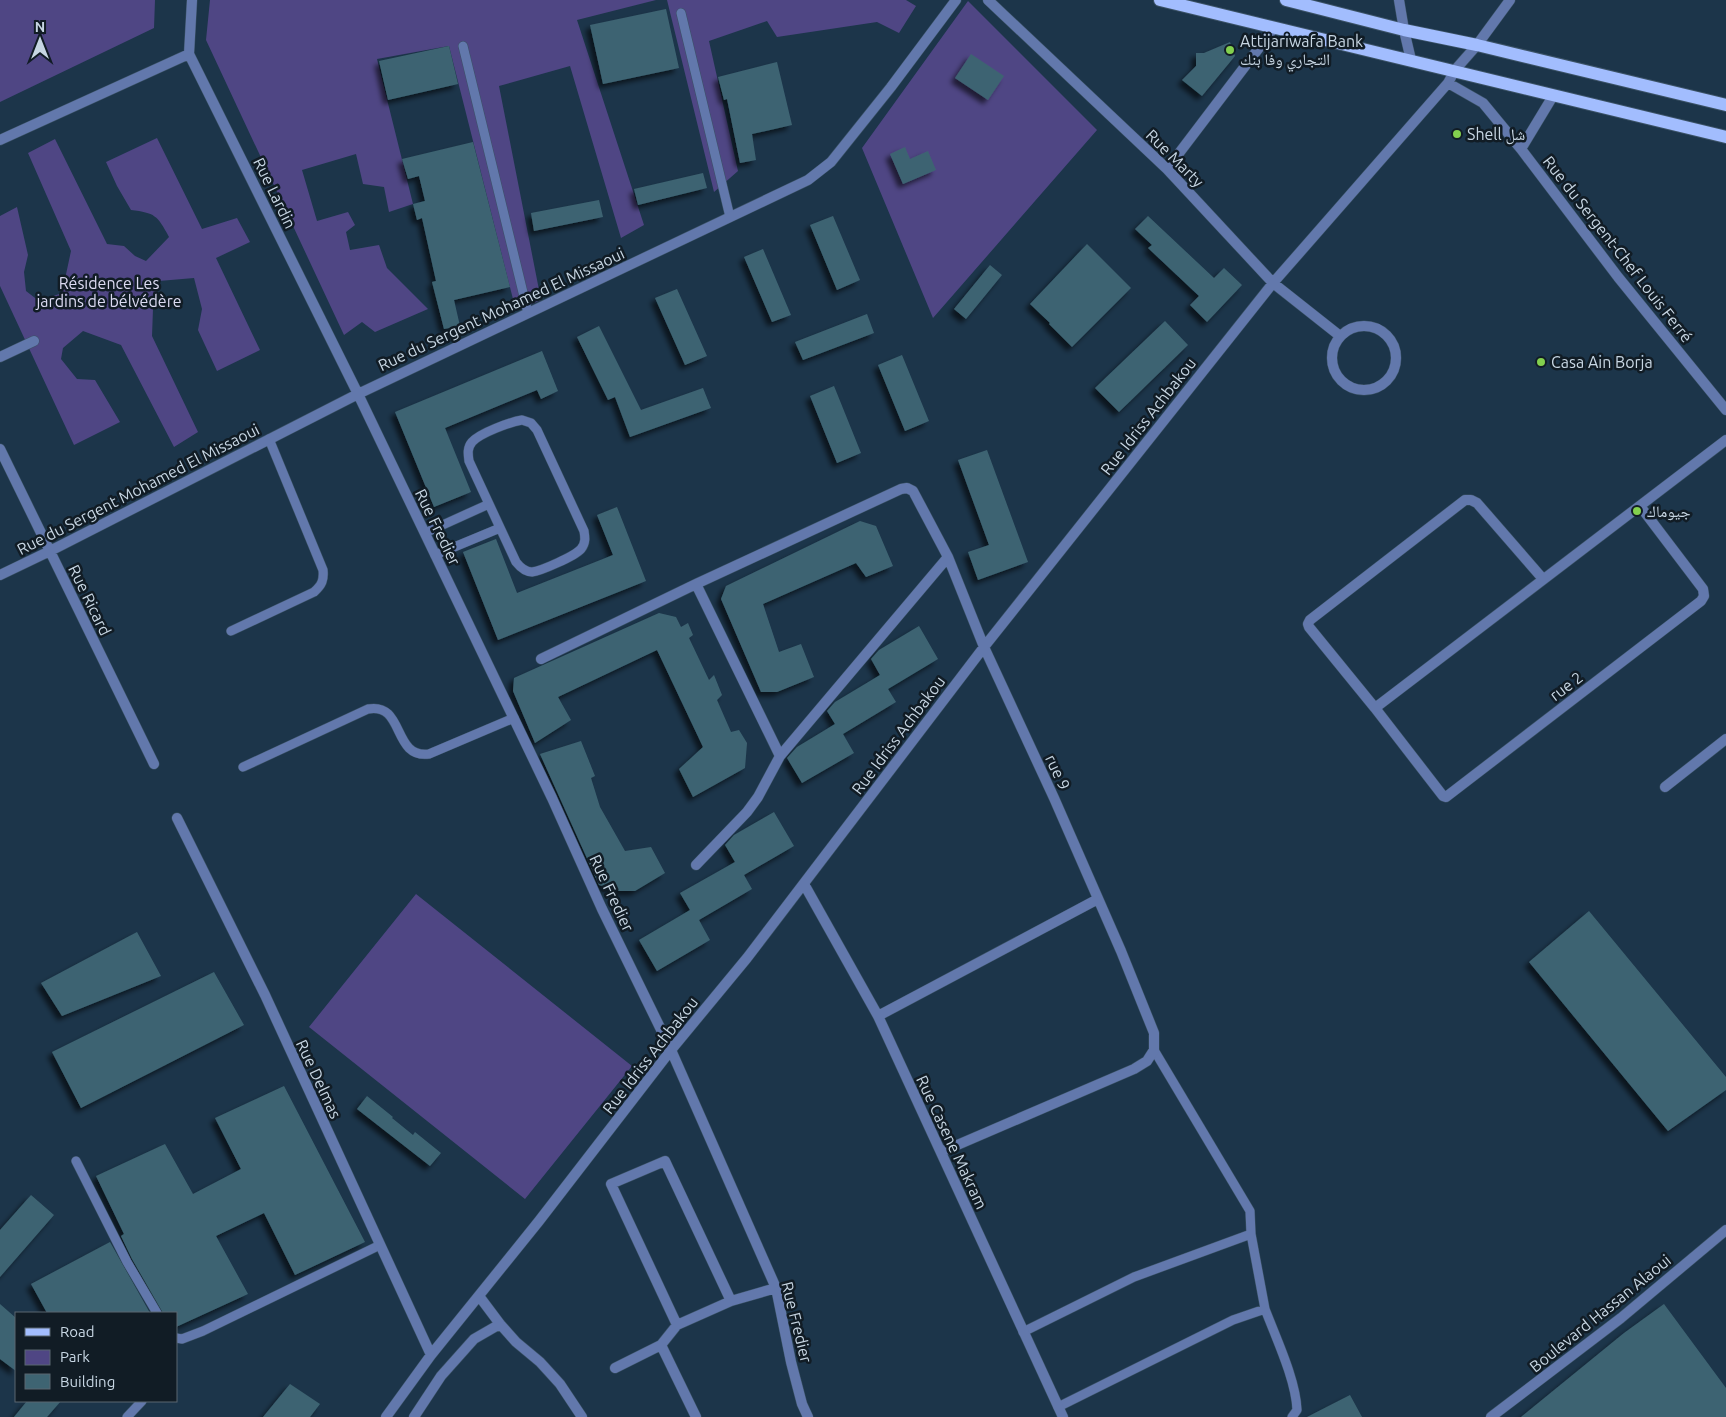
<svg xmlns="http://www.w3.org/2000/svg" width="1726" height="1417" font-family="Ubuntu,'Noto Naskh Arabic',sans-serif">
  <defs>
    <filter id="shadow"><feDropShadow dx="-4.5" dy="4.5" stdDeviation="2.5" flood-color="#0009"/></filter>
  </defs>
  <rect width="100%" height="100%" fill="#1c354a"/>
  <path fill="#4f4684" d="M0,0H155L154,28L0,102Z
    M210,0H656L577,20L644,225L621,238L570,66L499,86L541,300L516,311L449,46L377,59L413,204L389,212L384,187L363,184L356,154L302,170L317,221L348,212L355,225L346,232L350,250L379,245L387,268L428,309L375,332L362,322L344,335L206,40Z
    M667,0H906L916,6L899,33L877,22L777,37L767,21L709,41L738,171L714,192Z
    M968,1L1097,130L933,318L862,148Z
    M157,138L202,229L237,218L250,242L216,258L260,350L217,371L198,330L202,309L194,278L159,281L153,309L152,336L198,432L174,447L121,345L83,331L63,348L61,359L77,379L95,380L120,422L74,445L0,286V216L17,207L28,255L24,272L26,291L39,301L62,293L71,251L28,153L55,139L107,244L124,246L135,256L146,261L169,237C157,215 155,213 131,210L117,186L106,162Z
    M416,894L632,1066L525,1199L309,1027Z"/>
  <path fill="#3e6472" filter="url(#shadow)" d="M666,9L679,68L603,84L590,25Z
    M1230,42L1235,56L1202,96L1182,80L1196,66V53H1204Z
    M449,46L458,84L388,100L379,61Z
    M971,54L1004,76L988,100L955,78Z
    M777,62L792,125L752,134L756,160L740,163L727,99L724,100L718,77Z
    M473,142L510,287L454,300L460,326L444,329L432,282L436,281L422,218L417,220L413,204L425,201L419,176L408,179L402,159Z
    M905,147L910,159L928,151L936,170L903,184L890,154Z
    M703,173L707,188L638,205L634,189Z
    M599,200L603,217L534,231L531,213Z
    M833,216L860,280L837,290L810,225Z
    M1148,216L1214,278L1224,268L1242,285L1207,322L1190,305L1199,296L1148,248L1152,245L1135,229Z
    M1087,244L1131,288L1072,347L1049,324L1050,323L1030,304Z
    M763,249L791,315L772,322L744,257Z
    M990,265L1002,275L966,319L954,309Z
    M677,289L707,356L685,365L655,298Z
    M867,314L874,333L803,360L795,342Z
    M1165,321L1188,345L1119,412L1095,388Z
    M599,326L641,410L703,388L711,408L630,437L615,397L608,400L577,337Z
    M542,351L558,391L541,399L537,390L445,428L471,492L434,507L395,412Z
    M902,355L929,421L905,431L878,365Z
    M834,386L861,453L837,463L810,396Z
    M987,450L1028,562L978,580L968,552L989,545L958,460Z
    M617,507L646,581L498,640L463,552L496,539L517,593L613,555L597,515Z
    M860,521L876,526L893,566L866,577L856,563L763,604L779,652L801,644L814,677L777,692H761L721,599L726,586Z
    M659,613L676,617L681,627L688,623L693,635L689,638L709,680L714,675L722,695L717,700L731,732L739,730L747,743L745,768L693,797L679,769L703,747L657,650L558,697L571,720L535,743L513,691L514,678Z
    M919,626L938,659L888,689L896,702L843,734L854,753L802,783L787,758L797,747L835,724L827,711L835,702L880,675L871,659L879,650Z
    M581,741L595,776L591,778L600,807L625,851L651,847L665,873L635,891H619L599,885L540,754Z
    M774,812L794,846L744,875L752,889L699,920L710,940L657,971L639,940L690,910L680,893L735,862L725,845L734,835Z
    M1589,911L1726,1077V1090L1668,1131L1529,962Z
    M137,932L161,976L62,1016L41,983Z
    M214,972L244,1025L81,1108L52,1052Z
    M284,1086L365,1242L295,1275L264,1213L216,1236L248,1294L176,1327V1313H163L132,1259L121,1236L124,1234L96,1176L165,1144L193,1194L241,1169L215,1118Z
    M367,1096L393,1117L392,1118L413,1135L415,1132L441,1153L430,1166L357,1109Z
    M31,1195L54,1215L0,1277V1230Z
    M110,1242L150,1313H47L31,1284Z
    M0,1304L16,1318V1371L0,1359Z
    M1664,1304L1726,1388V1417H1521L1624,1333Z
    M290,1384L320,1404L310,1417H263Z
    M1350,1395L1362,1417H1307Z
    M27,1401H61L47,1417H14Z"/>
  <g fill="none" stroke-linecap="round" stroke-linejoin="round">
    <g stroke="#3b5266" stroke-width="10">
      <path id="service" d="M681,13L730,217
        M463,46L528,313
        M522,420L531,423L537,430L584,531C585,537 586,543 581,549C575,556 541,571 532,572C525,572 520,567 516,562L469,461C468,454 467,448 472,442C480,433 510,422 522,420Z
        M425,533L489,504
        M435,555L500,528
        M231,631L314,592C322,585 324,580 323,570L269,439
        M243,767L368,709C405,702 392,759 429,754L514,718
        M1154,1050L1250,1211L1251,1234L1265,1309
        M76,1161L127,1262L157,1313
        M1023,1332L1134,1277L1251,1234
        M176,1338L182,1339L203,1331L380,1245
        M1058,1407L1233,1320L1265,1309C1276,1338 1296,1380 1297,1410L1292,1417
        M127,1417L142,1401"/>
    </g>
    <g stroke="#3b5266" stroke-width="11">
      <path id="minor" d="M192,0L189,54L358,394L552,798L602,909L671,1050L776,1288L791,1362L802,1404L808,1417
        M988,0L1167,169L1273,283L1340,336
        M1399,0L1404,30L1411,60
        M1510,0L1477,45L1455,70L1448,83L1483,103L1521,149L1618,277L1726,410
        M0,140L189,54
        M1521,149L1553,96
        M1167,169L1274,28
        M1332 358a32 32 0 1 1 64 0a32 32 0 1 1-64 0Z
        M0,357L34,341
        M0,449L154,764
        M0,575L50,551L358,394L808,180L831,162L891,87L956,0
        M1543,579L1477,503L1471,500H1465L1310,620L1308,624L1309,627L1375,708L1443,796L1446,797L1701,601L1704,596L1703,589L1640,506
        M696,584L780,756
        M541,659L696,584L901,489L907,488L913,491L948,557L984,647L1054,798L1121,951L1154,1033V1050L1147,1061L1134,1069L941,1152
        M1375,708L1726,440
        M1665,787L1726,739
        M177,818L265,995L431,1355
        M696,865L747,812L758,797L780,756L948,557
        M804,884L878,1016L1063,1417
        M878,1016L1098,899
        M479,1296L500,1324L516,1342L540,1362L560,1384L582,1417
        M677,1325L611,1184L665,1161L731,1301
        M661,1345L696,1417
        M615,1368L661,1345L677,1325L731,1301L776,1288
        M386,1417L431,1355L539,1221L671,1050L747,958L984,647L1273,283L1448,83
        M414,1417L441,1376L474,1339L500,1324"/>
    </g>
    <g stroke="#3b5266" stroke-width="11">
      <path id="tertiary" d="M1491,1417L1621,1318L1726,1230"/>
    </g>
    <g stroke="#3b5266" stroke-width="14">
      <path id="primary" d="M1160,0L1726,137
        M1286,0L1404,30L1477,45L1726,105"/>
    </g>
    <use href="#service" stroke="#6278ac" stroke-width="9"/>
    <use href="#minor" stroke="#6278ac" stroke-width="10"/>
    <use href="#tertiary" stroke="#6278ac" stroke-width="10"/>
    <use href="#primary" stroke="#a2bdfe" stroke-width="12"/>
  </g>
  <g fill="#83d04e" stroke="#111c25" stroke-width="2">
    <circle cx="1230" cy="50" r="5"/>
    <circle cx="1457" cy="134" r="5"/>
    <circle cx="1541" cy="362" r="5"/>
    <circle cx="1637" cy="511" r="5"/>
  </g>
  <g text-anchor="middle" stroke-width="5" stroke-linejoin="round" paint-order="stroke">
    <g font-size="16" fill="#c7d6e3" stroke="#111c25" text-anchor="start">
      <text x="1240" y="47">Attijariwafa Bank<tspan x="1240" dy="18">التجاري وفا بنك</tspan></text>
      <text x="1467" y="140">Shell شل</text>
      <text x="1551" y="368">Casa Ain Borja</text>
      <text x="1647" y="517">جيوماك</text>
    </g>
    <g font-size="16" fill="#c7d6e3" stroke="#111c25">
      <text transform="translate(1175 158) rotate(45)" y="6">Rue Marty</text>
      <text transform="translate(275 193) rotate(64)" y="6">Rue Lardin</text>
      <text transform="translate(1618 249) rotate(52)" y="6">Rue du Sergent-Chef Louis Ferré</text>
      <text transform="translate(501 309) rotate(-25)" y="6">Rue du Sergent Mohamed El Missaoui</text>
      <text transform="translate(1148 416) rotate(-52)" y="6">Rue Idriss Achbakou</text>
      <text transform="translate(138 489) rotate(-27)" y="6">Rue du Sergent Mohamed El Missaoui</text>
      <text transform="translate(438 527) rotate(64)" y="6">Rue Fredier</text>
      <text transform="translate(90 600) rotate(64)" y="6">Rue Ricard</text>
      <text transform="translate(1566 686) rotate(-37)" y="6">rue 2</text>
      <text transform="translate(898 735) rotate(-53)" y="6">Rue Idriss Achbakou</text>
      <text transform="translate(1058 772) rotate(65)" y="6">rue 9</text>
      <text transform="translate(612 893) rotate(65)" y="6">Rue Fredier</text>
      <text transform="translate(650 1055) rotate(-52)" y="6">Rue Idriss Achbakou</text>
      <text transform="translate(319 1079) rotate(65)" y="6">Rue Delmas</text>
      <text transform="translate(952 1142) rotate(65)" y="6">Rue Casene Makram</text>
      <text transform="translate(1600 1313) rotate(-39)" y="6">Boulevard Hassan Alaoui</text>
      <text transform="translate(797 1322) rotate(76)" y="6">Rue Fredier</text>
    </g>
    <g font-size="16" fill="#dcdbf2" stroke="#111c25">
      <text x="109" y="289">Résidence Les<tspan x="109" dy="18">jardins de bélvédère</tspan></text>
    </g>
  </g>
  <rect x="15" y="1312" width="162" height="90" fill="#111c25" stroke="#5a6671"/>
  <rect x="25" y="1328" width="25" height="8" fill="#a2bdfe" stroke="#5a6671"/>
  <text x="60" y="1337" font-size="15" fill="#c7d6e3">Road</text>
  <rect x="25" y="1350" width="25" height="15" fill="#4f4684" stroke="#5a6671"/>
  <text x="60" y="1362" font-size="15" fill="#c7d6e3">Park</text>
  <rect x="25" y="1374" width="25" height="15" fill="#3e6472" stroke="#5a6671"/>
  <text x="60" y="1387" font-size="15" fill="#c7d6e3">Building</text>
  <g transform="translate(40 40)" stroke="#111c25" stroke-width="4" paint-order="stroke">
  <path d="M0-4L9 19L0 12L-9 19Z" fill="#c7d6e3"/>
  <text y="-8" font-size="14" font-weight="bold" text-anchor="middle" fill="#c7d6e3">N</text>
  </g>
</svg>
